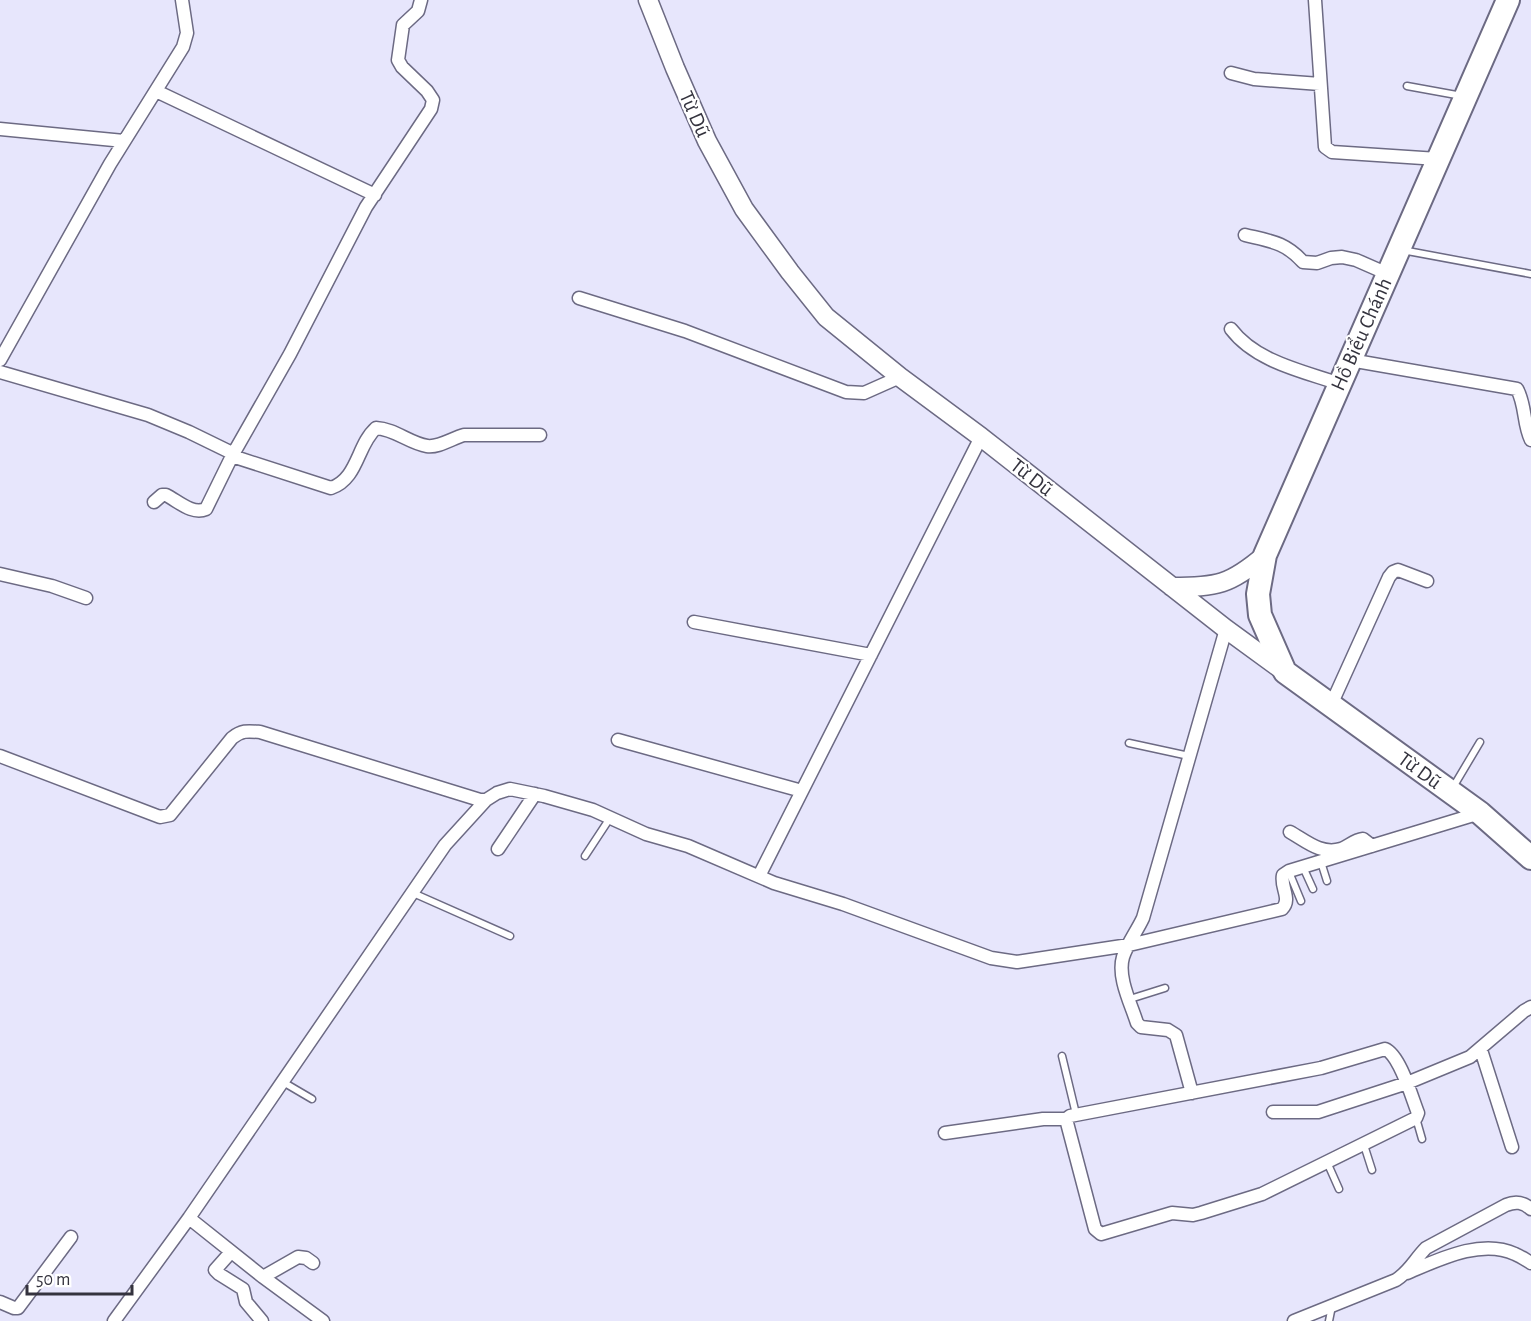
<svg xmlns="http://www.w3.org/2000/svg" width="1531" height="1321" font-family="'Alegreya Sans',sans-serif">
  <rect width="100%" height="100%" fill="#e7e6fc"/>
  <g fill="none" stroke-linecap="round" stroke-linejoin="round">
    <g stroke="#6c6a83" stroke-width="9">
      <path id="lane" d="M1407,86L1462,96
        M1402,250L1531,274
        M1129,743L1189,756
        M1452,789L1480,742
        M585,856L610,818
        M1321,862L1327,881
        M1303,867L1313,889
        M1289,872L1301,901
        M413,893L510,936
        M1130,999L1165,988
        M1062,1056L1076,1114
        M283,1082L312,1099
        M1416,1118L1422,1139
        M1364,1145L1372,1170
        M1327,1162L1339,1189
        M1329,1321L1332,1306"/>
    </g>
    <g stroke="#6c6a83" stroke-width="15">
      <path id="street" d="M421,0L418,11L403,25L398,60L402,67L427,91L433,100L431,109L366,207L290,354L232,456L331,488C358,479 357,445 376,428C395,429 409,443 427,446C438,448 453,438 464,435H540
        M1315,0L1325,147L1332,152L1438,159
        M1231,73L1254,79L1320,84
        M156,91L375,195
        M0,129L124,141
        M1245,235C1270,241 1285,242 1303,262L1317,263L1331,258L1342,257L1356,260L1388,274
        M579,298L685,331L846,392L864,393L900,377
        M1231,329C1256,362 1303,371 1340,384
        M0,360L110,164L183,47L187,33L182,0
        M1350,360L1517,389C1526,405 1523,424 1531,440
        M0,372L148,415L189,432L230,452L232,456L206,509C192,515 178,501 166,495H162L154,502
        M0,574L52,586L86,598
        M694,622L871,655
        M1331,705L1389,577L1393,572L1398,570L1427,581
        M618,740L802,791
        M0,756L160,817L170,815L232,738C242,730 248,731 260,732L480,800H486L497,793L510,789L544,796L593,810L646,834L688,846L774,883L843,904L991,958L1017,962L1129,945L1282,909C1292,899 1280,887 1283,875L1289,871L1480,813
        M1290,832C1306,841 1321,855 1341,849C1349,846 1354,840 1363,839L1372,846
        M498,849L535,794
        M759,876L981,437
        M1481,1050L1512,1147
        M1192,1093L1176,1035L1168,1030L1141,1027L1137,1023C1131,1004 1117,977 1123,957C1127,944 1137,931 1143,918L1226,629
        M1273,1112H1318L1407,1083L1470,1057L1524,1011L1531,1007
        M945,1133L1043,1119H1066L1070,1116L1321,1068L1385,1049C1400,1055 1412,1098 1418,1113L1416,1118L1262,1194L1201,1213L1193,1215L1172,1213L1101,1234L1095,1229L1066,1119
        M189,1218L263,1277L323,1321
        M231,1252L215,1270L219,1274L243,1289L246,1302L262,1321
        M1407,1273C1438,1260 1481,1238 1515,1254C1520,1256 1526,1260 1531,1263
        M263,1277L298,1257L306,1258L313,1263
        M0,1302L14,1308H18L71,1237
        M114,1321L189,1218L445,845L486,800
        M1294,1321L1396,1280C1410,1271 1415,1259 1426,1248L1506,1205C1516,1201 1523,1202 1531,1209"/>
    </g>
    <g stroke="#6c6a83" stroke-width="21">
      <path id="secondary" d="M648,0L675,68L707,141L744,209L790,272L826,317L900,377L981,437L1226,629L1285,672
        M1172,587C1217,587 1230,585 1265,555"/>
    </g>
    <g stroke="#6c6a83" stroke-width="26">
      <path id="highway" d="M1508,0L1265,555L1258,594L1260,615L1285,672L1480,813L1531,858"/>
    </g>
    <use href="#lane" stroke="#fff" stroke-width="6"/>
    <use href="#street" stroke="#fff" stroke-width="12"/>
    <use href="#secondary" stroke="#fff" stroke-width="18"/>
    <use href="#highway" stroke="#fff" stroke-width="22"/>
  </g>
  <g text-anchor="middle" stroke-width="4.5" stroke-linejoin="round" paint-order="stroke">
    <g font-size="21" fill="#34333e" stroke="#fff">
      <text transform="translate(695 114) rotate(66)" y="7">Từ Dũ</text>
      <text transform="translate(1361 334) rotate(-66)" y="7">Hồ Biểu Chánh</text>
      <text transform="translate(1032 477) rotate(38)" y="7">Từ Dũ</text>
      <text transform="translate(1420 770) rotate(36)" y="7">Từ Dũ</text>
    </g>
  </g>
  <path d="M27 1285v9h105v-9" fill="none" stroke="#34333e" stroke-width="3"/>
  <text x="36" y="1285" font-size="18" fill="#34333e" stroke="#ffffff" stroke-width="4.5" paint-order="stroke">50 m</text>
</svg>
